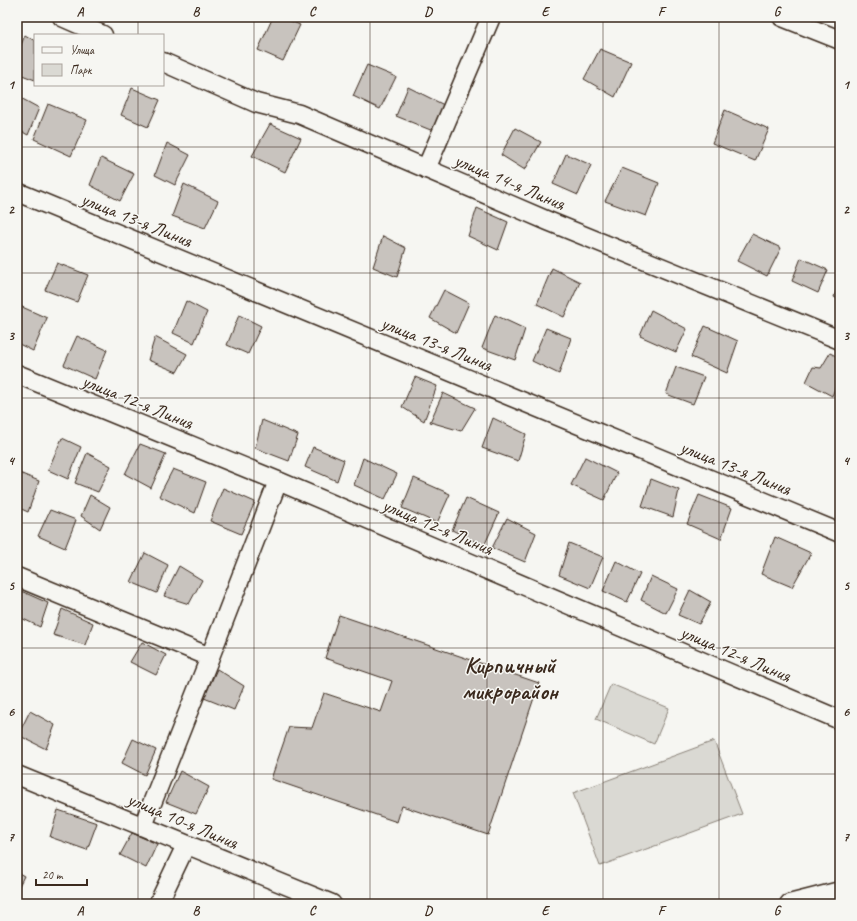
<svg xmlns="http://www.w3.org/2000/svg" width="857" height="921" font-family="Caveat,sans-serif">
  <rect width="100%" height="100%" fill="#f6f6f2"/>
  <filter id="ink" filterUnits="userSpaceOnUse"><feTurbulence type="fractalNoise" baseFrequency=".025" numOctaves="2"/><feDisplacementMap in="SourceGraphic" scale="8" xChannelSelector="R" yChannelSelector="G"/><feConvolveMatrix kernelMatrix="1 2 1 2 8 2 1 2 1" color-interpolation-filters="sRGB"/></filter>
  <g filter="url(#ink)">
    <path fill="#dad9d3" stroke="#8a8278" d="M611,684L669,708L654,744L596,719Z
      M714,741L742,814L600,866L573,793Z"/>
    <path fill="#c8c3be" stroke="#3b2a1e" d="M273,17H281L300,25L283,61L258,50Z
      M25,35L35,41V80L17,73V55Z
      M600,49L631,62L615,97L584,79Z
      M367,65L396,77L380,109L353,96Z
      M408,87L444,105L433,131L396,116Z
      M132,88L160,100L148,127L121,115Z
      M17,96L39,108L28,135L17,129Z
      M48,104L87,120L71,156L34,139Z
      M725,110L769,129L755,161L712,143Z
      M270,124L301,138L285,172L252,156Z
      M515,128L541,142L525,170L501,155Z
      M167,143L190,155L175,185L155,175Z
      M566,154L591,165L578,195L553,184Z
      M101,158L134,174L120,201L90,185Z
      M622,168L659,183L646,216L605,201Z
      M184,184L218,201L205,228L172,216Z
      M477,208L508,222L498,250L468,236Z
      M752,234L781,248L767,276L737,261Z
      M383,236L406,248L397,277L373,267Z
      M801,258L828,270L818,293L792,281Z
      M57,263L88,275L77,302L45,290Z
      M552,268L580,282L564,317L537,304Z
      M840,281V300L834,297Z
      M444,290L469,303L456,333L430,318Z
      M186,301L207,312L194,343L173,333Z
      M20,306L47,318L33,351L17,343V313Z
      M651,310L687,329L676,352L640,336Z
      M239,315L261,326L248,354L227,345Z
      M495,315L525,329L515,360L482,348Z
      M705,326L738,341L727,373L691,357Z
      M546,328L571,338L559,374L532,361Z
      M77,336L107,350L95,379L64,365Z
      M155,337L187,354L177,372L148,360Z
      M830,353L840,358V376L832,396L806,382L813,367L821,368Z
      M676,367L704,377L693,404L666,394Z
      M415,377L437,386L424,421L402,407Z
      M443,393L475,408L461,431L430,422Z
      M493,418L526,434L518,461L482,448Z
      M262,420L298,435L289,461L255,448Z
      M62,438L81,447L68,479L48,470Z
      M140,444L166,454L151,488L125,474Z
      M313,447L344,460L337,481L305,467Z
      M87,453L111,466L98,492L75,483Z
      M585,457L617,473L604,500L571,485Z
      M363,458L397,474L385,499L354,485Z
      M173,469L206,482L195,513L159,496Z
      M17,472L39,481L28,512L17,507Z
      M414,478L450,494L437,523L402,508Z
      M651,479L679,490L673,517L642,506Z
      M223,488L255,502L241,534L210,521Z
      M90,495L110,507L100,529L81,516Z
      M699,495L732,508L721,539L687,524Z
      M466,498L499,513L484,546L452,530Z
      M50,510L76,520L65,548L38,536Z
      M507,518L536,533L525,562L492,548Z
      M775,537L811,553L792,587L761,574Z
      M569,543L603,557L590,588L559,575Z
      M145,553L168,565L157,593L131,582Z
      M616,561L640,574L627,602L603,591Z
      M179,566L202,580L189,604L164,596Z
      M651,576L678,589L666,613L641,600Z
      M690,590L711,602L699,624L678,615Z
      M21,591L48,603L40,627L17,616V603Z
      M62,609L93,623L85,645L53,635Z
      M339,615L539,683L488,835L402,806L397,822L271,779L289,727L312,728L324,693L381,712L392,681L325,658Z
      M142,642L166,655L156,675L130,662Z
      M217,669L244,686L234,710L204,698Z
      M30,711L55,725L46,749L18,735Z
      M133,739L156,750L145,775L122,763Z
      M180,771L209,787L196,814L166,802Z
      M58,810L97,823L87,850L50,837Z
      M132,833L157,844L146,868L120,855Z
      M17,872L24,876L17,890Z"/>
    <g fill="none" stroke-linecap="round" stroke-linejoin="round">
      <g stroke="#3b2a1e" stroke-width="21">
        <path id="minor" d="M62,17L103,35
          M782,17L840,40
          M163,62L256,103L299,114L548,221L840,340
          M426,169L491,17
          M17,192L840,533
          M17,374L278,481L840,720
          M17,577L210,657
          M17,775L332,904
          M143,826L210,657L278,481
          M158,904L186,845
          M789,904L840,891"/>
      </g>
      <use href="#minor" stroke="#f6f6f2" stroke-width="18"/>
    </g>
  </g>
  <path fill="none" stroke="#3b2a1e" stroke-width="1" stroke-opacity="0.55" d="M138,17V35M254,17V904M370,17V904M487,17V904M603,17V904M719,17V904M138,85V904M17,147H840M17,273H840M17,398H840M17,523H840M17,648H840M17,774H840"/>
  <g text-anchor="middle" stroke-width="3" stroke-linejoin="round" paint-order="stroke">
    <g font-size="19" fill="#3b2a1e" stroke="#f6f6f2">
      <text transform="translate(510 181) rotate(23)" y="7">улица 14-я Линия</text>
      <text transform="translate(137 219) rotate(22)" y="7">улица 13-я Линия</text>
      <text transform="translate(437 343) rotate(22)" y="7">улица 13-я Линия</text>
      <text transform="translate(138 401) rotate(22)" y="7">улица 12-я Линия</text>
      <text transform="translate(736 467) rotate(22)" y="7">улица 13-я Линия</text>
      <text transform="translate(438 526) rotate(23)" y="7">улица 12-я Линия</text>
      <text transform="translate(736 653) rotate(23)" y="7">улица 12-я Линия</text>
      <text transform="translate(183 820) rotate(23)" y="7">улица 10-я Линия</text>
    </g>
    <g font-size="23" font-weight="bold" fill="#3b2a1e" stroke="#f6f6f2">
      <text x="510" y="673">Кирпичный<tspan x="510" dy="26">микрорайон</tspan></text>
    </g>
  </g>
  <rect width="857" height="921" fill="none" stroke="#f6f6f2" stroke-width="44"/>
  <rect x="34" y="34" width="130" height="52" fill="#f6f6f2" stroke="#aba49d"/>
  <rect x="42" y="47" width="20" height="6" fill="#f6f6f2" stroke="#aba49d"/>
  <text x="70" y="54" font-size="12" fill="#3b2a1e">Улица</text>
  <rect x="42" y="64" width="20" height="12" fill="#dad9d3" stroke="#aba49d"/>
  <text x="70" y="74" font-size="12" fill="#3b2a1e">Парк</text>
  <path d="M36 879v6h51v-6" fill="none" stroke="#3b2a1e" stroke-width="2"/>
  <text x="42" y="879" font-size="12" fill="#3b2a1e" stroke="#f6f6f2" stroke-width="3" paint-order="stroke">20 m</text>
  <rect x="22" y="22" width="813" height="877" fill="none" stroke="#3b2a1e" stroke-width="1.5"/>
  <g font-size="13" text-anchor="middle" font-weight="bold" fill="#3b2a1e">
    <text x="80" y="16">A</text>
    <text x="196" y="16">B</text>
    <text x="312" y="16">C</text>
    <text x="428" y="16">D</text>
    <text x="545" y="16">E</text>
    <text x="661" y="16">F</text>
    <text x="777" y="16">G</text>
    <text x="11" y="89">1</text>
    <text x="846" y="89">1</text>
    <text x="11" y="214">2</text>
    <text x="846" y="214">2</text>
    <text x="11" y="340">3</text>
    <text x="846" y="340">3</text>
    <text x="11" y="465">4</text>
    <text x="846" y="465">4</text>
    <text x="11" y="590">5</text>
    <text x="846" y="590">5</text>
    <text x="11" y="716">6</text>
    <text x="846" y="716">6</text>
    <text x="11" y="841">7</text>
    <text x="846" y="841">7</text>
    <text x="80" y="915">A</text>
    <text x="196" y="915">B</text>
    <text x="312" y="915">C</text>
    <text x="428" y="915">D</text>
    <text x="545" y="915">E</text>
    <text x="661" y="915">F</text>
    <text x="777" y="915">G</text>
  </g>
</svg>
